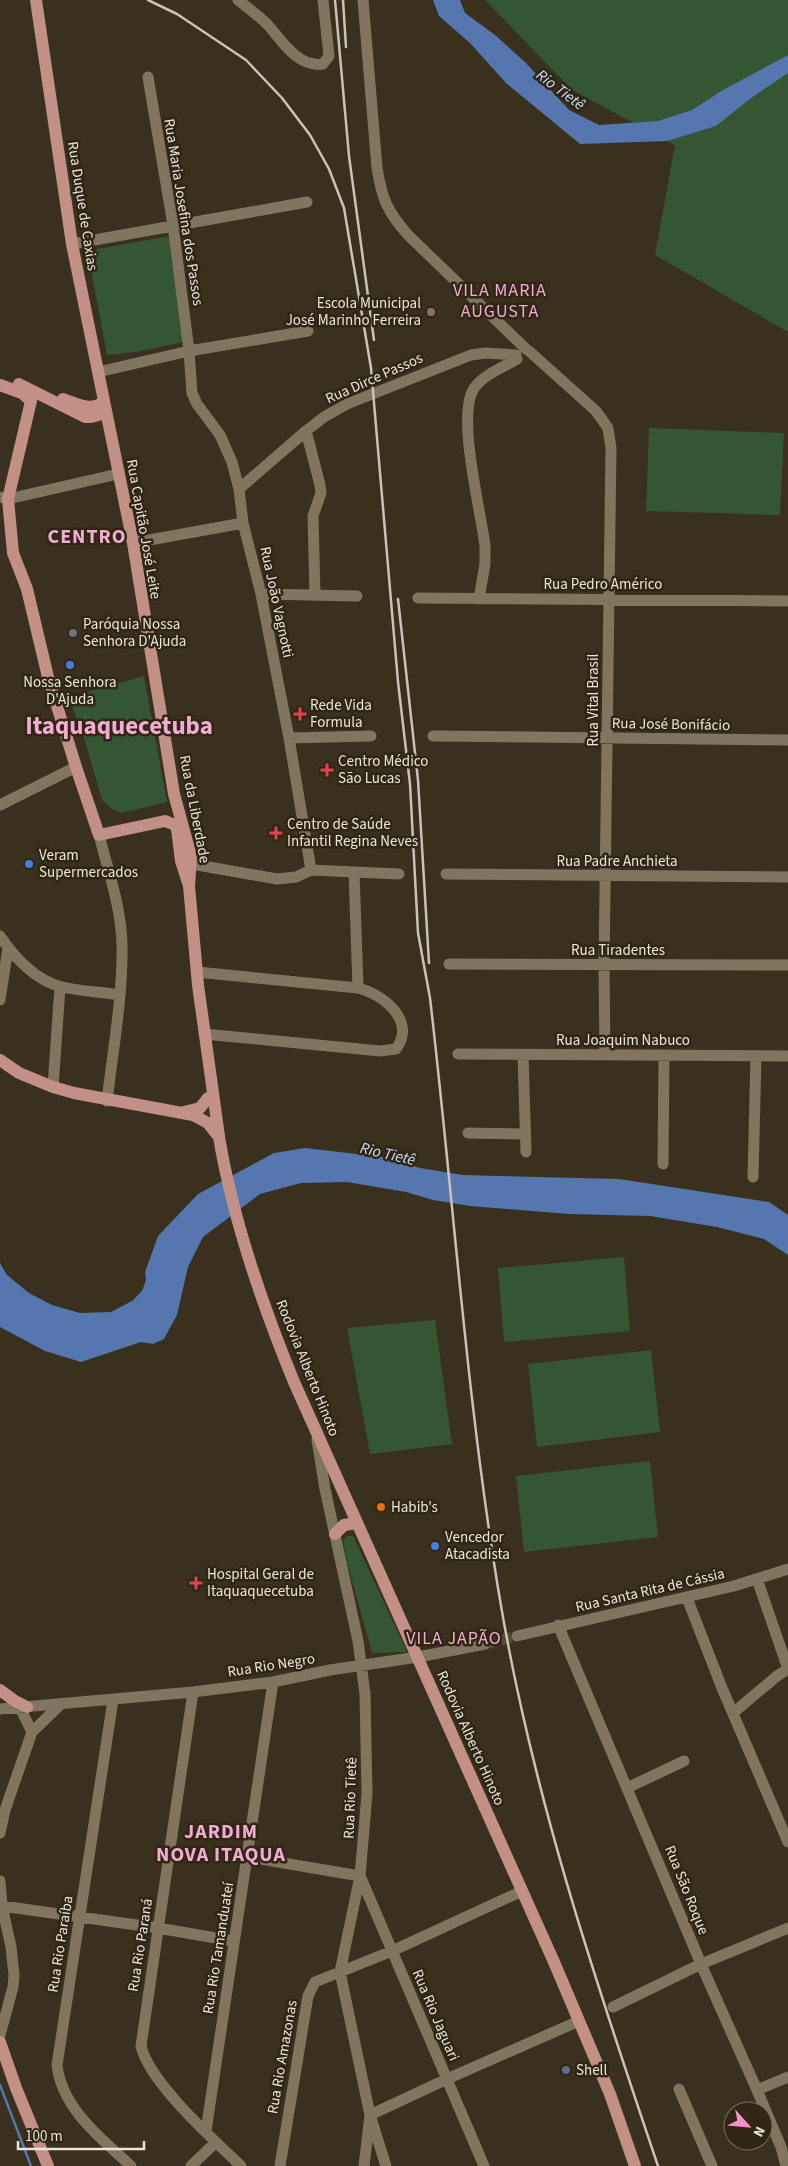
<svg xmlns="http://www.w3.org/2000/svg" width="788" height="2166" font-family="'Source Sans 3',sans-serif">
  <rect width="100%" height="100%" fill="#39301d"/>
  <path fill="#355632" d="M485,0H788V332L655,255L675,145L572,90Z
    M170,236L183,342L136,352L107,355L90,264L91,254L97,249Z
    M649,428L784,433L780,515L646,511Z
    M144,676L167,802L122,813L112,809L102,800L85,741L69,697Z
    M624,1257L630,1331L504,1342L498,1268Z
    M435,1320L452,1444L370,1454L347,1328Z
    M651,1350L660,1432L537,1447L528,1364Z
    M650,1461L658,1537L524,1552L516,1476Z
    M347,1536H353L407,1652L372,1653L347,1562L343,1541Z"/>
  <path fill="#5576ae" d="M433,0H460L465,13L495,35L526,63L569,110L599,125L658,121L692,110L723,90L788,55V73L751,98L716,126L667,141L580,144L506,83L470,43L439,16Z
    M305,1148L382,1157L420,1168L463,1175L619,1179L769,1202L788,1215V1255L764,1239L717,1227L650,1216L569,1214L470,1206L433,1200L406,1192L347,1182L301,1183L260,1194L203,1237L188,1267L177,1315L164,1339L153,1344L141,1342L81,1362L45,1351L0,1327V1263L7,1275L29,1293L52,1305L80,1313L111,1312L132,1301L142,1291L146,1280L145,1272L158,1236L198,1194L274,1153Z"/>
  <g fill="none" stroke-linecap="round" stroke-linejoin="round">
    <path stroke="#5576ae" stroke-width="2.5" d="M0,2085L31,2166"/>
    <path stroke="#544b39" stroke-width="11" stroke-dasharray="11 5.5" stroke-linecap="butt" d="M485,1644L517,1636"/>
    <path stroke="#807660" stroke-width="11" d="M238,0C248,8 259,16 268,25C282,41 298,68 323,64L329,56L323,0
      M363,0L377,168C382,199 387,211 408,235L526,349
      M148,77L173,225L189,351L192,393L197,404L220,435L232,462L239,489L243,523L261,594L289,738L311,870
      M72,244L307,202
      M529,351L596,411L608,428L611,448L604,965L605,1055
      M98,372L189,351L308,331
      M306,431L320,485L321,493L313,516L315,595
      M239,489L306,431L324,417L347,404L471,355L485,353L516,355
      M0,497L8,499L118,474
      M133,543L243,523
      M261,594L357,596
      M418,598L788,601
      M479,599L485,564V546C481,511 457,419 473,390C482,375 502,368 517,359
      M433,736L788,740
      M289,738L371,736
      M0,805L76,767
      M99,835C108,870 121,907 122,944C123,996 113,1049 107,1101
      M192,864L277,879L296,877L311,870L399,874
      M446,874L788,877
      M0,936C14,957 36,981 62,987C80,991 100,992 119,995
      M449,964L788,965
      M197,972L358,988
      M0,1000L8,948
      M204,1034L380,1051L396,1049C417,1021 383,994 358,988L354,872
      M458,1054L788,1056
      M523,1055L526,1152
      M53,1087L60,987
      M468,1133L524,1134
      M663,1164L664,1056
      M753,1177L756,1056
      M317,1440L325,1489L358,1641L365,1694L367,1794L360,1876L340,1972L370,2115L386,2166
      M757,1579L788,1669
      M687,1598L722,1688L788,1842
      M558,1625L704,1971L757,2090L781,2147L786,2166
      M517,1636L734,1586L788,1569
      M193,1692L141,2046C149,2082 213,2139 241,2166
      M113,1700L57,2065C62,2109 101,2138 131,2166
      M20,1708L32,1732
      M0,1709L193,1692L273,1682L330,1670L418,1657L485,1644
      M733,1713L777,1676L788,1669
      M627,1788L684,1761
      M0,1833L5,1810L32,1732L60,1705
      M248,1857L360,1876
      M361,1878L484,2166
      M0,1881L2,1906L11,1947L14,1975L13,1987L0,2035
      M2,1906L158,1928L233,1941
      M613,2007L701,1964L788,1928
      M679,2089L712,2166
      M757,2090L788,2077
      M206,2131L273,1682
      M191,2166L216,2142
      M280,2166L308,1996L315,1982L392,1951L522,1891
      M364,2166L370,2115L447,2079L579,2021"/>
    <path stroke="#c39088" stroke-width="12" d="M36,0L72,244L133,543L174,794L191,856L189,886L198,985L219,1136
      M19,384L85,417H91L99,415
      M0,385L22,393L31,401L8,499L13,553L27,589L48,677L76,767L99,835L165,821L175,825L177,829L181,861L188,883
      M63,399C76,403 92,413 104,401
      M0,1060L19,1073L53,1087L74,1093L193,1115L208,1123L219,1137C233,1221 262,1304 294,1382L554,1962L610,2094L635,2166
      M184,1112L200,1108L208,1098
      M335,1534L344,1525L357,1523
      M0,1690L15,1701L27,1707
      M0,2042L16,2088L48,2166"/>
    <path stroke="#cac3b6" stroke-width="2.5" d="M148,0L177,14L246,60L282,98L310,135L329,169L344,208L371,368L398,682L410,784L418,933L430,998C453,1194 466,1393 498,1588C530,1786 594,1977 658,2166
      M335,0L349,156L374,340
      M343,0L346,47
      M398,599L418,780L429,963"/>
  </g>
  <circle fill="#8d6e63" stroke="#2f2613" stroke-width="2" cx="431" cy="312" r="5"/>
  <circle fill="#6b7280" stroke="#2f2613" stroke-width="2" cx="73" cy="633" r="5"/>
  <g fill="#3f7fe0" stroke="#2f2613" stroke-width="2">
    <circle cx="70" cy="665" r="5"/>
    <circle cx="29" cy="864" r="5"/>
    <circle cx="435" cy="1546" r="5"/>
  </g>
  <g fill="#e0444e" stroke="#2f2613" stroke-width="2">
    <path d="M297.5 706.5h5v5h5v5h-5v5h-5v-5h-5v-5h5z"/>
    <path d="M324.5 762.5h5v5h5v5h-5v5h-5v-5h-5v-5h5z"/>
    <path d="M273.5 825.5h5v5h5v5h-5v5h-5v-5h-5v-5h5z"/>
    <path d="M193.5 1575.5h5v5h5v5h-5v5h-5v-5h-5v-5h5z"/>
  </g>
  <circle fill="#e8710a" stroke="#2f2613" stroke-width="2" cx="381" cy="1507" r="5"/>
  <circle fill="#5c6f8a" stroke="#2f2613" stroke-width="2" cx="566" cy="2070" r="5"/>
  <g text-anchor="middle" stroke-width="5" stroke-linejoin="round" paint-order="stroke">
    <g font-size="15" fill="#ebe5d9" stroke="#2f2613">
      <text transform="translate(83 206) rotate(81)" y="5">Rua Duque de Caxias</text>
      <text transform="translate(184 212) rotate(81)" y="5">Rua Maria Josefina dos Passos</text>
      <text transform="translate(374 378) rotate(-24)" y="5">Rua Dirce Passos</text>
      <text transform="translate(144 529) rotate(80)" y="5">Rua Capitão José Leite</text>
      <text x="603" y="589">Rua Pedro Américo</text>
      <text transform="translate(277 602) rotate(78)" y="5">Rua João Vagnotti</text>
      <text transform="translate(593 700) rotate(-90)" y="5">Rua Vital Brasil</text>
      <text transform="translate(671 724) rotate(1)" y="5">Rua José Bonifácio</text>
      <text transform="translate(195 809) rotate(79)" y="5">Rua da Liberdade</text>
      <text x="617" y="866">Rua Padre Anchieta</text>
      <text x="618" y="955">Rua Tiradentes</text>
      <text x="623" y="1045">Rua Joaquim Nabuco</text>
      <text transform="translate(308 1368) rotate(68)" y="5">Rodovia Alberto Hinoto</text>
      <text transform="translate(650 1590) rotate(-13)" y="5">Rua Santa Rita de Cássia</text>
      <text transform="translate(271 1665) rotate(-9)" y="5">Rua Rio Negro</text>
      <text transform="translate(471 1738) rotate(66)" y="5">Rodovia Alberto Hinoto</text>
      <text transform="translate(350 1798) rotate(-88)" y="5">Rua Rio Tietê</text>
      <text transform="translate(687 1890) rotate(68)" y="5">Rua São Roque</text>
      <text transform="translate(60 1944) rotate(-81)" y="5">Rua Rio Paraíba</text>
      <text transform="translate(140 1945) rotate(-81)" y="5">Rua Rio Paraná</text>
      <text transform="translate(218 1948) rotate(-81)" y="5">Rua Rio Tamanduateí</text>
      <text transform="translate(436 2015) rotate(67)" y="5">Rua Rio Jaguari</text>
      <text transform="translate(282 2057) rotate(-80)" y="5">Rua Rio Amazonas</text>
    </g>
    <g font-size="15" fill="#ebe5d9" stroke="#2f2613" text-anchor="start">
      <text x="421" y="308" text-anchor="end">Escola Municipal<tspan x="421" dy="17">José Marinho Ferreira</tspan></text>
      <text x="83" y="629">Paróquia Nossa<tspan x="83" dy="17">Senhora D'Ajuda</tspan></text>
      <text x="70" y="687" text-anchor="middle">Nossa Senhora<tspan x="70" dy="17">D'Ajuda</tspan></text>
      <text x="310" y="710">Rede Vida<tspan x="310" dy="17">Formula</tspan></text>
      <text x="338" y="766">Centro Médico<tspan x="338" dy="17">São Lucas</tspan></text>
      <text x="287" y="829">Centro de Saúde<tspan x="287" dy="17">Infantil Regina Neves</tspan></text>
      <text x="39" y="860">Veram<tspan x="39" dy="17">Supermercados</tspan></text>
      <text x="391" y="1512">Habib's</text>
      <text x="445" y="1542">Vencedor<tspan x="445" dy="17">Atacadista</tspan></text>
      <text x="207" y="1579">Hospital Geral de<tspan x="207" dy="17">Itaquaquecetuba</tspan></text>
      <text x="576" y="2075">Shell</text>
    </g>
    <g font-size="16" font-style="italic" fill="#caddfe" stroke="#2f2613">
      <text transform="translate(561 89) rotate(37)" y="6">Rio Tietê</text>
      <text transform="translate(388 1153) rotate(13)" y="6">Rio Tietê</text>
    </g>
    <g font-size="18" letter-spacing="1" fill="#f3abd4" stroke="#2f2613">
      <text x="500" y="296">VILA MARIA<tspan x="500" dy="21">AUGUSTA</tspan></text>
      <text x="454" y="1644">VILA JAPÃO</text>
    </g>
    <g font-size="20" font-weight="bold" letter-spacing="1" fill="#f3abd4" stroke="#2f2613">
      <text x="87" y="543">CENTRO</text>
      <text x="221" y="1838">JARDIM<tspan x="221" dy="23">NOVA ITAQUA</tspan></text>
    </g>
    <g font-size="25" font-weight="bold" fill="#f3abd4" stroke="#2f2613">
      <text x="119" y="734">Itaquaquecetuba</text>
    </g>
  </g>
  <g transform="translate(748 2126) rotate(117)"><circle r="24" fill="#2f2613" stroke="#7a7262"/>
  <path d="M0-4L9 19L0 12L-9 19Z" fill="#f790cd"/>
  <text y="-8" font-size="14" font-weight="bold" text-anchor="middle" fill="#ebe5d9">N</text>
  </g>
  <path d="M18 2141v8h126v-8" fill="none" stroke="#ebe5d9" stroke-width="2.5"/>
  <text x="25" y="2141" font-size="15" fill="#ebe5d9" stroke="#2f2613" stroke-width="4" paint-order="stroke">100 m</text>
</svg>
